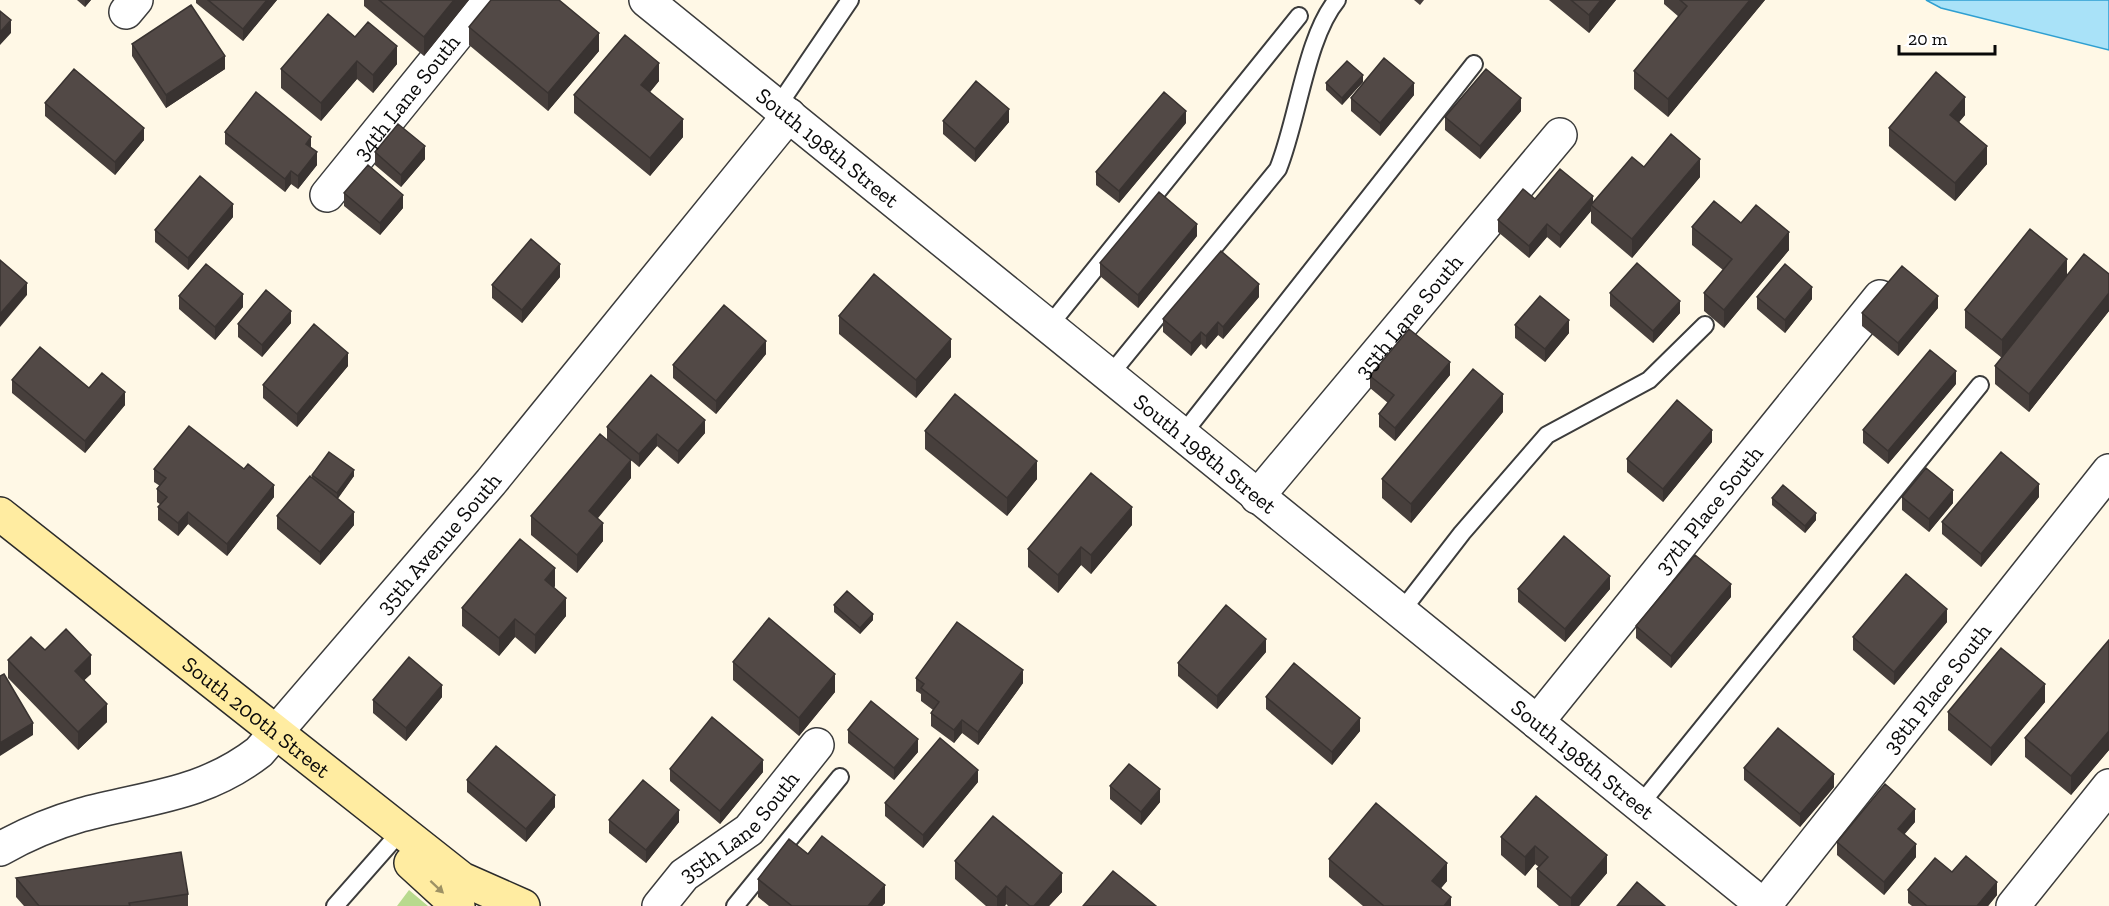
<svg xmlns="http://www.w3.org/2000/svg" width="2109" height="906" font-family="'Zilla Slab',serif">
  <rect width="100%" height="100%" fill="#fff8e6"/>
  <path fill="#b8da8e" d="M409,890L428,906H397Z"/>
  <path fill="#a9e2f8" stroke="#2e9fd1" stroke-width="1.5" d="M1926,0H2109V50L1941,8Z"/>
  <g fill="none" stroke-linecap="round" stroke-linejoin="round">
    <g stroke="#3c3c3c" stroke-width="20">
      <path id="lane" d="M778,106L850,0
        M1049,326L1299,16
        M1109,376L1278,169C1298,120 1306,37 1337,0
        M1182,435L1474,64
        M1400,613L1462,533L1547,435L1649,380L1705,325
        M1639,806L1980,385
        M335,906L402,830
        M735,906L840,777"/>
    </g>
    <g stroke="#3c3c3c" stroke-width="36">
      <g id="street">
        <path id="s1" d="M646,0L1764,906"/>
        <path d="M126,12L136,0"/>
        <path id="s2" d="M327,195L485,0"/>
        <path id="s3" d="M1257,497L1560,135"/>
        <path id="s4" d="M1537,722L1880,297"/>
        <path id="s5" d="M0,849C25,835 53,823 81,815C146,797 202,796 259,752L491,482L789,115"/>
        <path id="s6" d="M659,906L684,875L749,830L817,745"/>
        <path id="s7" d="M1764,906L2109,471"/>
        <path d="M2013,906L2109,786"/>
      </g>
    </g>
    <g stroke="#2b2b2b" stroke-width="36">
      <g id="secondary">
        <path id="s8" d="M0,514L462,879L523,906"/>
        <path d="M411,863L458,906"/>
      </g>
    </g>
    <use href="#lane" stroke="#fff" stroke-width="16"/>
    <use href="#street" stroke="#fff" stroke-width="33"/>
    <use href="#secondary" stroke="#ffeca1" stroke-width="33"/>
  </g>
  <path fill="#473f3c" d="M77,0H91L85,7Z
    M196,0H277L243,41L196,3Z
    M364,0H469L424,56L364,6Z
    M1414,0H1424L1420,5Z
    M1549,0H1616L1589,33Z
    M1664,0H1765L1668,117L1634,89V71L1679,17L1664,4Z
    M469,27L599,51L548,111L469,45Z
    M355,37L397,64L373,93L357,79L321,121L281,88V69Z
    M132,44L225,69L166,108L132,56Z
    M659,81L650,92L683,137L650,176L574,113V95Z
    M1363,82L1342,105L1326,90V83Z
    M1414,95L1380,136L1351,111V98Z
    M45,103L144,140L115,175L45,116Z
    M1521,111L1480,159L1445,130V117Z
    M1965,115L1959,122L1987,164L1955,201L1889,146V128Z
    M943,121L1009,122L975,162L943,134Z
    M1186,123L1119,203L1096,185V172Z
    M225,132L317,165L298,189L291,184L285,192L225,144Z
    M375,152L425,159L401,187L375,165Z
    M1644,167L1700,177L1632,258L1591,223V211L1560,248L1547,237L1529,258L1498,232V220L1535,199L1593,202Z
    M344,193L403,208L380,235L344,206Z
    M233,217L188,270L155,242V230Z
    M1741,223L1789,250L1724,328L1704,311V293L1723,270L1692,245V227Z
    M1197,236L1138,308L1100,276V263Z
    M2109,274V311L2029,412L1995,384V366L2002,358L1965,328V310L2067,275Z
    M560,277L522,323L492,298V285Z
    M1610,293L1680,313L1653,343L1610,306Z
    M179,296L243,307L215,340L179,309Z
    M1259,297L1223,339L1218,335L1206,349L1201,344L1191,356L1163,332V319Z
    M1757,297L1812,299L1785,333L1757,309Z
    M1938,308L1898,356L1862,326V313Z
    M839,316L951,357L916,398L839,334Z
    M291,323L262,357L238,337V324Z
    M1515,325L1569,333L1545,362L1515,338Z
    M766,354L716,414L673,378V365Z
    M348,366L297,427L263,398V385Z
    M1450,375L1395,441L1379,427V414L1388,403L1370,388V376Z
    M12,380L89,388L125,405L85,453L12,393Z
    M1956,384L1888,464L1863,443V430Z
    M1503,412L1411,523L1382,498V479Z
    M607,427L705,433L678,464L657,446L639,467L607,440Z
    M925,431L1037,479L1007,516L925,449Z
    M1712,442L1663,502L1627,472V459Z
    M154,469L274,497L227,556L188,524L178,536L158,520V507L161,505L157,502V489L160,486L154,482Z
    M312,475L354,476L337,499L354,525L320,565L277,529V516L312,478Z
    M631,478L597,518L603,541L577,573L531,535V516Z
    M1902,497L1953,503L1929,532L1902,510Z
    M2039,497L1981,567L1942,534V522Z
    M1772,498L1816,520L1805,533L1772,505Z
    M1132,525L1091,574L1081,565L1058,593L1028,567V549Z
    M555,586L554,588L566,616L535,654L515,637L499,656L462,626V608Z
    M1518,589H1610L1565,642L1518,602Z
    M1731,597L1671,668L1636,638V626Z
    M834,605L873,620L860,634L834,612Z
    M1947,622L1894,685L1853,650V637Z
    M2109,640V750L2071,795L2025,757V738Z
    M45,650L91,674L84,680L107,722L78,750L8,678V660Z
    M1266,652L1217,709L1178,676V663Z
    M733,662L835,692L799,736L733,680Z
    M916,678L1023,683L978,745L962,733L954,743L931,726V713L933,710L921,701V694L916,691Z
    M442,697L406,741L373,713V700Z
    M1266,697L1360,731L1332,765L1266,709Z
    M2045,702L1991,766L1948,730V712Z
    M848,730L918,752L894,780L848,743Z
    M1744,768L1834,787L1800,827L1744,780Z
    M670,769L763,772L720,824L670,781Z
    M467,780L555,807L526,842L467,792Z
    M978,782L923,848L885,816V803Z
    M1110,786L1160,802L1141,825L1110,799Z
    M1536,796L1607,873L1579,906H1559L1537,887V869L1539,867L1535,864L1525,876L1501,855V837Z
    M609,820L679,822L646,863L609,833Z
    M1915,822L1904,834L1916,857L1884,895L1837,855V842Z
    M808,854L885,903L882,906H769L758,897V879Z
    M1329,859L1447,881L1441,888L1451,906H1363L1329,877Z
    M955,861L1062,892L1049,906H1008L1006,904L1005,906H986L955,879Z
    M1952,872L1997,895L1988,906H1912L1908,903V890Z
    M16,878L188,894V906H24L16,897Z"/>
  <path fill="#393331" d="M85,0H91L85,7Z
    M267,0H277L243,41V29Z
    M454,0H469L424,56V37Z
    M1601,0H1616L1589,33V15Z
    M1750,0H1765L1668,117V99Z
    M11,20V33L0,45V32Z
    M599,33V51L548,111V93Z
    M397,46V64L373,93V75Z
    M225,56V69L166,108V95Z
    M357,61V79L321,121V103Z
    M659,63V81L641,103V85Z
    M1363,75V82L1342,105V98Z
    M1414,83V95L1380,136V123Z
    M1965,97V115L1950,133V115Z
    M1521,98V111L1480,159V146Z
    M1009,109V122L975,162V149Z
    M1186,111V123L1119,203V191Z
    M683,119V137L650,176V158Z
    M144,128V140L115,175V162Z
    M311,137V149L306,144Z
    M425,146V159L401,187V175Z
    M1987,146V164L1955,201V183Z
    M317,152V165L298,189V176Z
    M1700,159V177L1632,258V239Z
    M291,171V184L285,192V179Z
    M403,195V208L380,235V223Z
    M1593,196V207L1591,205V211L1560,248V235Z
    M233,204V217L188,270V258Z
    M1197,224V236L1138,308V295Z
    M1547,224V237L1529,258V246Z
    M1789,232V250L1724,328V310Z
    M2067,259V277L2002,358V340Z
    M560,264V277L522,323V310Z
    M27,283V295L0,327V314Z
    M1259,284V297L1223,339V327Z
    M1812,287V299L1785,333V320Z
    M2109,293V311L2029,412V394Z
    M243,294V307L215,340V327Z
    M1938,296V308L1898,356V343Z
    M1680,301V313L1653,343V331Z
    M291,311V323L262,357V345Z
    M1569,320V333L1545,362V349Z
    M1218,322V335L1206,349V336Z
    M1201,332V344L1191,356V343Z
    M951,339V357L916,398V380Z
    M766,341V354L716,414V401Z
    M348,353V366L297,427V414Z
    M1450,362V375L1395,441V428Z
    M1956,371V384L1888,464V451Z
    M125,392V405L85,453V441Z
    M1503,394V412L1411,523V504Z
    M705,420V433L678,464V451Z
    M1712,430V442L1663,502V489Z
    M657,434V446L639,467V454Z
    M631,460V478L589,529V511Z
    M1037,461V479L1007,516V498Z
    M354,470V476L337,500V493Z
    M2039,484V497L1981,567V554Z
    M274,485V497L227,556V544Z
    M1953,490V503L1929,532V519Z
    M1132,507V525L1091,574V555Z
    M188,512V524L178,536V523Z
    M354,512V525L320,565V552Z
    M1816,513V520L1805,533V526Z
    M603,523V541L577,573V555Z
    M1081,547V565L1058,593V575Z
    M555,568V586L545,599V580Z
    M1610,576V589L1565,642V629Z
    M1731,584V597L1671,668V656Z
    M566,598V616L535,654V635Z
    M1947,609V622L1894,685V672Z
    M873,614V620L860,634V628Z
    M515,619V637L499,656V638Z
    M1266,639V652L1217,709V696Z
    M91,655V674L75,689V671Z
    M1023,670V683L978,745V732Z
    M835,674V692L799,736V718Z
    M2045,684V702L1991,766V748Z
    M442,685V697L406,741V728Z
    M107,704V722L78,750V732Z
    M1360,718V731L1332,765V752Z
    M962,720V733L954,743V730Z
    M33,723V735L0,756V743Z
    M2109,731V750L2071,795V776Z
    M918,739V752L894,780V768Z
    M763,760V772L720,824V811Z
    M978,770V782L923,848V835Z
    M1834,774V787L1800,827V814Z
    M1160,789V802L1141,825V812Z
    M555,795V807L526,842V829Z
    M1915,809V822L1898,842V829Z
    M679,810V822L646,863V850Z
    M1916,844V857L1884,895V882Z
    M1535,846V864L1525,876V857Z
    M1607,855V873L1579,906H1571V898Z
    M1447,863V881L1432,899V881Z
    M1062,873V892L1049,906H1034Z
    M1997,882V895L1988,906H1977Z
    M885,885V903L882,906H868Z
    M1006,886V904L1005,906H997V897Z
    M1451,897V906H1444Z"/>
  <path fill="#524946" stroke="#393331" stroke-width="1.5" d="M208,0H267L243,29Z
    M379,0H454L424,37Z
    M491,0H559L599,33L548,93L469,27Z
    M1571,0H1601L1589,15Z
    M1680,0H1750L1668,99L1634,71L1687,6Z
    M191,5L225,56L166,95L132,44Z
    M0,11L11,20L0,32Z
    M328,14L355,37L368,22L397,46L373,75L357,61L321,103L281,69Z
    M625,35L659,63L641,85L683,119L650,158L574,95Z
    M1384,58L1414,83L1380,123L1351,98Z
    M1347,61L1363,75L1342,98L1326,83Z
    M74,69L144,128L115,162L45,103Z
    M1486,69L1521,98L1480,146L1445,117Z
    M1936,72L1965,97L1950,115L1987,146L1955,183L1889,128Z
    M976,81L1009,109L975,149L943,121Z
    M256,92L311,137L306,144L317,152L298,176L291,171L285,179L225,132Z
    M1164,92L1186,111L1119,191L1096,172Z
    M398,124L425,146L401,175L375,152Z
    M1671,134L1700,159L1632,239L1591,205L1632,157L1644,167Z
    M368,165L403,195L380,223L344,193Z
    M1560,169L1593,196L1560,235L1547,224L1529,246L1498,220L1523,189L1535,199Z
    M200,176L233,204L188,258L155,230Z
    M1159,192L1197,224L1138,295L1100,263Z
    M1714,201L1741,223L1756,205L1789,232L1724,310L1704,293L1732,259L1692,227Z
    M2030,229L2067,259L2002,340L1965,310Z
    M531,239L560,264L522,310L492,285Z
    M1221,251L1259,284L1223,327L1218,322L1206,336L1201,332L1191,343L1163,319Z
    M2084,254L2109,274V293L2029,394L1995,366Z
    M0,260L27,283L0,314Z
    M1637,263L1680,301L1653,331L1610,293Z
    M206,264L243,294L215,327L179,296Z
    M1785,264L1812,287L1785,320L1757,297Z
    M1902,266L1938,296L1898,343L1862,313Z
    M874,274L951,339L916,380L839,316Z
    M266,290L291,311L262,345L238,324Z
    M1540,296L1569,320L1545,349L1515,325Z
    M724,305L766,341L716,401L673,365Z
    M314,324L348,353L297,414L263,385Z
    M1409,329L1450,362L1395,428L1379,414L1394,395L1370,376Z
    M40,347L89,388L102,373L125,392L85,441L12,380Z
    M1930,350L1956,371L1888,451L1863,430Z
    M1473,369L1503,394L1411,504L1382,479Z
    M651,375L705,420L678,451L657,434L639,454L607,427Z
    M955,394L1037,461L1007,498L925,431Z
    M1677,400L1712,430L1663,489L1627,459Z
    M189,426L244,469L248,464L274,485L227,544L188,512L178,523L158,507L167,497L157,489L166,478L154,469Z
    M600,434L631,460L589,511L603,523L577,555L531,516Z
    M329,452L354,470L337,493L312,475Z
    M2001,452L2039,484L1981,554L1942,522Z
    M1926,468L1953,490L1929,519L1902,497Z
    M1091,473L1132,507L1091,555L1081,547L1058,575L1028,549Z
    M310,476L354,512L320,552L277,516Z
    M1783,485L1816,513L1805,526L1772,498Z
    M1564,536L1610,576L1565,629L1518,589Z
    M520,539L555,568L545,580L566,598L535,635L515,619L499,638L462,608Z
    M1695,555L1731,584L1671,656L1636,626Z
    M1906,574L1947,609L1894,672L1853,637Z
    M847,591L873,614L860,628L834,605Z
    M1226,605L1266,639L1217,696L1178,663Z
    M769,618L835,674L799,718L733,662Z
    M957,622L1023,670L978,732L962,720L954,730L931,713L939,702L921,688L924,684L916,678Z
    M66,629L91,655L75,671L107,704L78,732L8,660L31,637L45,650Z
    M2109,640V731L2071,776L2025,738Z
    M2001,648L2045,684L1991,748L1948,712Z
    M409,657L442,685L406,728L373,700Z
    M1294,663L1360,718L1332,752L1266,697Z
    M4,674L33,723L0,743V676Z
    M871,701L918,739L894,768L848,730Z
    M712,717L763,760L720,811L670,769Z
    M1778,728L1834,774L1800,814L1744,768Z
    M940,738L978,770L923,835L885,803Z
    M496,746L555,795L526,829L467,780Z
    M1129,764L1160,789L1141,812L1110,786Z
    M643,780L679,810L646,850L609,820Z
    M1885,784L1915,809L1898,829L1916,844L1884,882L1837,842Z
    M1536,796L1607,855L1571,898L1537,869L1548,857L1535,846L1525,857L1501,837Z
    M1376,803L1447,863L1432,881L1451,897L1444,906H1384L1329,859Z
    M993,816L1062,873L1034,906H1030L1006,886L997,897L955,861Z
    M822,836L885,885L868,906H792L758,879L789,839L808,854Z
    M181,852L188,894L129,903L130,906H39L16,878Z
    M1966,856L1997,882L1977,906H1927L1908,890L1935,858L1952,872Z
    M1113,871L1156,906H1083Z
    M1637,882L1665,906H1617Z"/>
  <defs><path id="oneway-solid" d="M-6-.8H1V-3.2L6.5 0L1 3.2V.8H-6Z" transform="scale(1.5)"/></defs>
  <use fill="#9d9164" href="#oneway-solid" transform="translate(437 887) rotate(43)"/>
  <g text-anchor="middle" stroke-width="6" stroke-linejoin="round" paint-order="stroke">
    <g font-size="22" fill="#090909" stroke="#fff">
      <text dy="8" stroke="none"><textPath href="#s2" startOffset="126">34th Lane South</textPath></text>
      <text dy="8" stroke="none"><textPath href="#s1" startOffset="234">South 198th Street</textPath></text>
      <text dy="8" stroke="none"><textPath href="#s3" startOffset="236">35th Lane South</textPath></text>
      <text dy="8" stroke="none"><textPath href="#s1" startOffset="720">South 198th Street</textPath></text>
      <text dy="8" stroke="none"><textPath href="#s4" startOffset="273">37th Place South</textPath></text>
      <text dy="8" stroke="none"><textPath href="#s5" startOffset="554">35th Avenue South</textPath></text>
      <text dy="8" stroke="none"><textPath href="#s7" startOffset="278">38th Place South</textPath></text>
      <text dy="8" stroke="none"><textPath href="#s8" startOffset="327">South 200th Street</textPath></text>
      <text dy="8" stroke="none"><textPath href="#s1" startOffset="1206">South 198th Street</textPath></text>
      <text dy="8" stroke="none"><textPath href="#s6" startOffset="114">35th Lane South</textPath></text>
    </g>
  </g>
  <path d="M1899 45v9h96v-9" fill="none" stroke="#090909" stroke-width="3"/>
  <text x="1908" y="45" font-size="18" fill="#090909" stroke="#ffffff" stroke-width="4.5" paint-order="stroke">20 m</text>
</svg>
